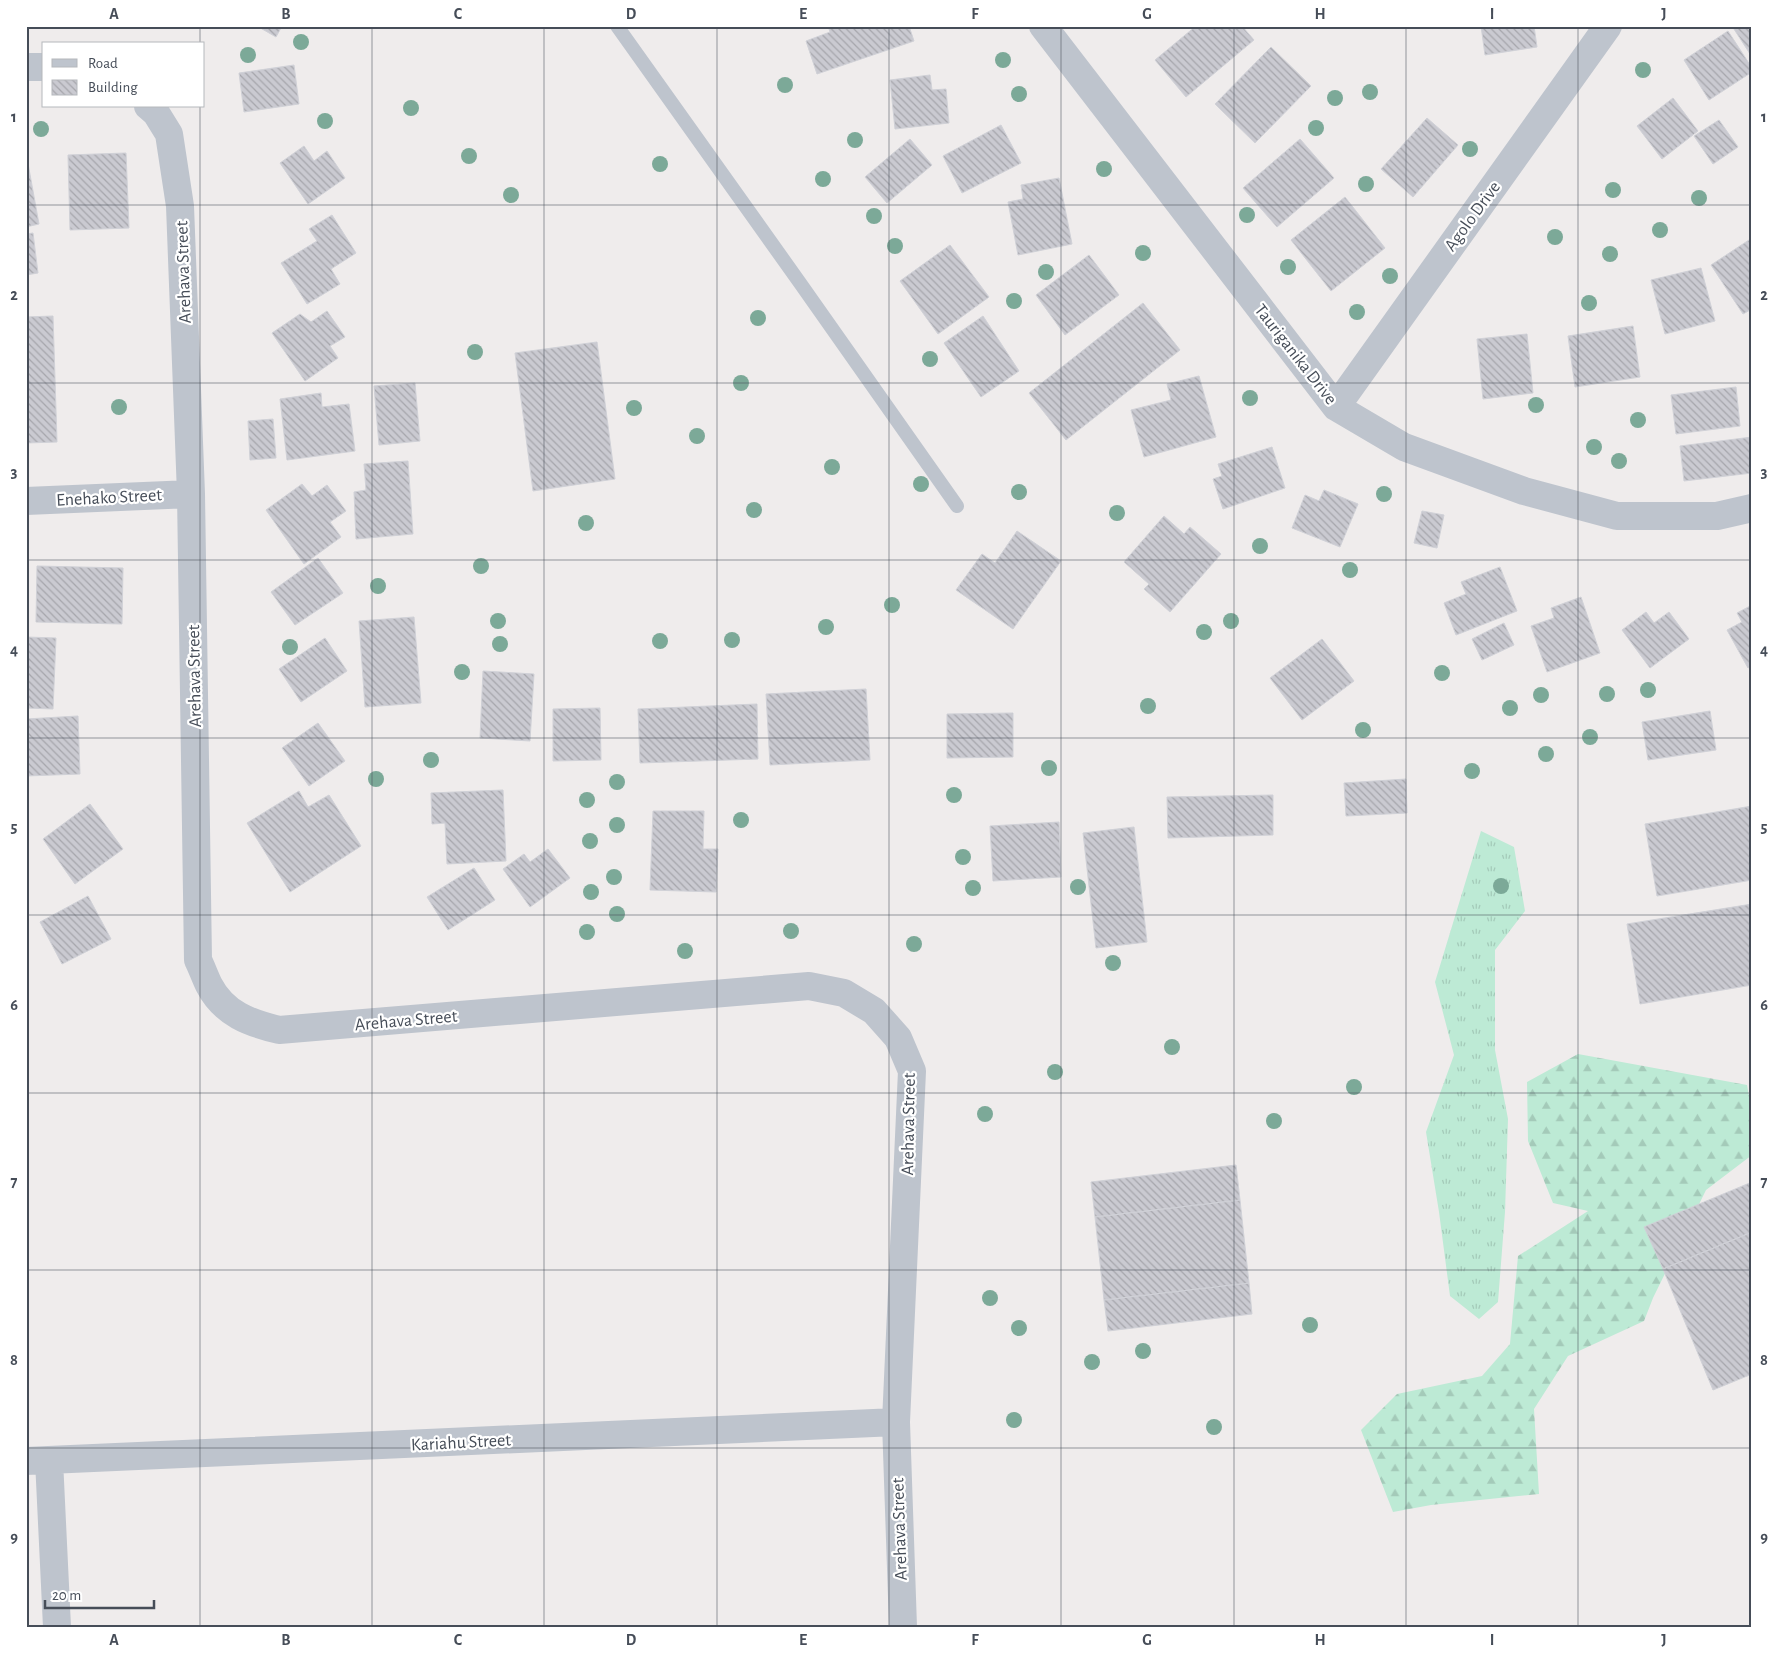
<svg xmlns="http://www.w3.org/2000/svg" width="1778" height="1653" font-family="'Alegreya Sans',sans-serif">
  <defs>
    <pattern id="grass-tufts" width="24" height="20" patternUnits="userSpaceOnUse" patternTransform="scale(1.25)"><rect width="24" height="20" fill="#bdead5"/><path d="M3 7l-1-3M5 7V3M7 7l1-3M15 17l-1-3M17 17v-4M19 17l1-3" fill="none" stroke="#a4cab9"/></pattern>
    <pattern id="forest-firs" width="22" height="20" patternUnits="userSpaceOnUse" patternTransform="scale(1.25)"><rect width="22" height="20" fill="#bdead5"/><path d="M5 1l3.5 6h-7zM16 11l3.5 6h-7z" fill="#a4cab9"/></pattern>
    <pattern id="building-back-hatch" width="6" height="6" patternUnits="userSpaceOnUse" patternTransform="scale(1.25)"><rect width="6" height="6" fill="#cacad1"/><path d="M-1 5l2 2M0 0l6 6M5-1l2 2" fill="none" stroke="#a6a6ac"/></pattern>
  </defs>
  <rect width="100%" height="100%" fill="#efecec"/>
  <path fill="url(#grass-tufts)" d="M1481,831L1514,847L1525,911L1495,950V1050L1508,1119L1505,1212L1498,1302L1479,1319L1450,1296L1439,1212L1426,1132L1454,1055L1435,982Z"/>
  <path fill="url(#forest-firs)" d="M1578,1054L1747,1085L1752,1112V1155L1706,1190L1653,1298L1644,1321L1568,1356L1534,1409L1539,1494L1431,1505L1393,1512L1361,1430L1397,1394L1482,1376L1510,1344L1518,1256L1588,1211L1553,1203L1528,1141L1527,1082Z"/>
  <path fill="url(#building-back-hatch)" stroke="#d0d1d7" d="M257,26H282L276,37Z
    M828,26H909L914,41L817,74L806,41L830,32Z
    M1196,26H1242L1254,40L1186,97L1155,60Z
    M1481,26H1534L1537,47L1485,55Z
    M1732,26H1752V57Z
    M1728,31L1752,68V72L1709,100L1684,60Z
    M1271,47L1311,86L1255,143L1215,104Z
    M294,65L299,104L244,112L239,73Z
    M930,75L932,90L946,89L949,123L895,129L890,80Z
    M1673,98L1698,131L1662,159L1637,126Z
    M1427,118L1458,145L1413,197L1381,169Z
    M1719,120L1738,147L1713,164L1694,136Z
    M1001,125L1021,163L962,193L943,156Z
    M910,139L932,165L887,203L865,177Z
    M1300,139L1334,178L1277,227L1243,188Z
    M304,146L314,161L327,151L345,178L308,204L280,163Z
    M126,153L129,228L70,230L68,155Z
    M27,158L39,224L26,227V158Z
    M1059,178L1072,244L1018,255L1008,202L1023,199L1021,185Z
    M1345,197L1385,248L1331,291L1291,240Z
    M332,215L356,253L331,269L340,284L307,304L281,263L317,241L309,229Z
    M33,233L38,273L26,275V234Z
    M1752,238V309L1743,314L1711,265Z
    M950,245L989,297L938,334L900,281Z
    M1089,255L1119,295L1065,335L1036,295Z
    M1701,268L1715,321L1665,334L1651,280Z
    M1143,303L1180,350L1066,440L1029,393Z
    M327,311L345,337L330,346L338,358L305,381L272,333L300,314L311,322Z
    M53,316L57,442L26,443V317Z
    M983,316L1019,371L981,397L944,343Z
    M1633,326L1640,377L1575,387L1568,336Z
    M1527,334L1533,393L1483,399L1477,339Z
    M597,342L615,479L533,491L515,353Z
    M1199,376L1216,437L1144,457L1131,410L1171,400L1167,384Z
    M415,383L420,441L379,445L374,386Z
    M1736,387L1740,426L1676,434L1671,395Z
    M321,393L322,407L349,404L355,451L287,460L280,399Z
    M273,419L276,458L250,460L248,421Z
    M1752,437V473L1684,481L1680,446Z
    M1272,447L1285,488L1223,509L1213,479L1222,476L1218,464Z
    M408,461L413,534L356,539L354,492L366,490L364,464Z
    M302,484L312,496L327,485L346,511L330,522L341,537L304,564L266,510Z
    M1324,490L1358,504L1340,547L1292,528L1305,495L1319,501Z
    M1422,511L1444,515L1437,548L1414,543Z
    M1164,516L1184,534L1190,527L1221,554L1170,612L1144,589L1149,584L1124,562Z
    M1017,531L1061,561L1013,629L956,590L982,554L995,563Z
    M318,558L343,593L295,625L271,592Z
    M37,566L123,568L122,624L36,622Z
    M1500,567L1517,611L1456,635L1444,603L1466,594L1461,582Z
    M1581,597L1600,653L1547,672L1531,626L1554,618L1551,608Z
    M1752,605V666L1748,668L1727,630L1742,622L1737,613Z
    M1646,612L1654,623L1669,612L1689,639L1650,668L1622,630Z
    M414,617L421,703L365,707L359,621Z
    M1504,623L1514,645L1482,660L1472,639Z
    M26,637L56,638L53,709L26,708Z
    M325,638L347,671L301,702L279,669Z
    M1322,639L1354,681L1302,720L1270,678Z
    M483,671L534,674L530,741L480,738Z
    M866,689L870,760L770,765L766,694Z
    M757,704L758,759L640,763L638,709Z
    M600,708L601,760L553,761V709Z
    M1710,711L1716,750L1648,760L1642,722Z
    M1013,713V757L947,758V714Z
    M78,716L80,774L26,776V719Z
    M318,723L345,761L309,786L282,748Z
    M1406,779L1407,813L1346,816L1344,783Z
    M503,790L506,861L447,864L445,823L432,824L431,793Z
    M299,791L308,807L329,795L361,846L290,892L247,823Z
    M1273,795V835L1168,838L1167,797Z
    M90,804L123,849L75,884L43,839Z
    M1752,806V880L1657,896L1645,824Z
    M653,811H704L703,849H718L716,892L650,890Z
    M1059,822L1061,877L993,881L990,826Z
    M1134,827L1147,942L1096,948L1083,833Z
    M548,849L570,878L530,907L503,869L524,854L530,862Z
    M474,868L495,900L448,930L427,897Z
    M88,896L111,939L62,964L40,922Z
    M1752,904V985L1640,1004L1627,924Z
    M1236,1165L1240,1200L1095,1217L1091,1182Z
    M1752,1182V1232L1663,1269L1644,1227Z
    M1240,1200L1249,1283L1104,1300L1095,1217Z
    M1752,1232V1374L1713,1390L1663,1269Z
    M1249,1283L1252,1314L1108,1331L1104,1300Z"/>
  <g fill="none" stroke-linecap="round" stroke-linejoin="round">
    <path stroke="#bec4cd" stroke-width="14" d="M617,26L800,283L957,506"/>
    <path stroke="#bec4cd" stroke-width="28" d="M1043,26L1336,407L1404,447L1524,491L1617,516H1717L1752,508
      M26,67H44
      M148,106L156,113L169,134L180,206L191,494L198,960C202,968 205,977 209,985C224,1014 250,1023 279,1030L809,986L844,993L874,1011L898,1038L912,1071L896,1422L903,1627
      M1336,407L1608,26
      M26,501L191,494
      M49,1460L57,1627
      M26,1461L896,1422"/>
  </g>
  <g fill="#7ca998">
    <circle cx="301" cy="42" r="8"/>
    <circle cx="248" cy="55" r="8"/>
    <circle cx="1003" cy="60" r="8"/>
    <circle cx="1643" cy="70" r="8"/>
    <circle cx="785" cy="85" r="8"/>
    <circle cx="1370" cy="92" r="8"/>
    <circle cx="1019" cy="94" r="8"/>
    <circle cx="1335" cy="98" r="8"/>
    <circle cx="411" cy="108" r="8"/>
    <circle cx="325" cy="121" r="8"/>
    <circle cx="1316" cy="128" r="8"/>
    <circle cx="41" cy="129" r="8"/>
    <circle cx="855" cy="140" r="8"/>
    <circle cx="1470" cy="149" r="8"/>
    <circle cx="469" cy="156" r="8"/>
    <circle cx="660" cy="164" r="8"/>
    <circle cx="1104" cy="169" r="8"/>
    <circle cx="823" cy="179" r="8"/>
    <circle cx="1366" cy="184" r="8"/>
    <circle cx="1613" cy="190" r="8"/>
    <circle cx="511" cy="195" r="8"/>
    <circle cx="1699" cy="198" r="8"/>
    <circle cx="1247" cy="215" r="8"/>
    <circle cx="874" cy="216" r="8"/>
    <circle cx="1660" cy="230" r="8"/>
    <circle cx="1555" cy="237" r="8"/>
    <circle cx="895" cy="246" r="8"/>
    <circle cx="1143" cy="253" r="8"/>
    <circle cx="1610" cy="254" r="8"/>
    <circle cx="1288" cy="267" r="8"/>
    <circle cx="1046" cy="272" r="8"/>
    <circle cx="1390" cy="276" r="8"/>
    <circle cx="1014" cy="301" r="8"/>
    <circle cx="1589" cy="303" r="8"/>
    <circle cx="1357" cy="312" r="8"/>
    <circle cx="758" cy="318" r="8"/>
    <circle cx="475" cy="352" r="8"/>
    <circle cx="930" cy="359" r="8"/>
    <circle cx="741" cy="383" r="8"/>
    <circle cx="1250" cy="398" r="8"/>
    <circle cx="1536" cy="405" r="8"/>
    <circle cx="119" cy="407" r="8"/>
    <circle cx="634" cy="408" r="8"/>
    <circle cx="1638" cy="420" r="8"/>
    <circle cx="697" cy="436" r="8"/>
    <circle cx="1594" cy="447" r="8"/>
    <circle cx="1619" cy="461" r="8"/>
    <circle cx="832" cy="467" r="8"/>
    <circle cx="921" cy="484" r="8"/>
    <circle cx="1019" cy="492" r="8"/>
    <circle cx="1384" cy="494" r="8"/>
    <circle cx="754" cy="510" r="8"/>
    <circle cx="1117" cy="513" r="8"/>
    <circle cx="586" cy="523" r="8"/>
    <circle cx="1260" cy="546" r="8"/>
    <circle cx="481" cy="566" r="8"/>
    <circle cx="1350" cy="570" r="8"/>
    <circle cx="378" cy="586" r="8"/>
    <circle cx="892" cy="605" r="8"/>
    <circle cx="498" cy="621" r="8"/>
    <circle cx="1231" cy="621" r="8"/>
    <circle cx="826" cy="627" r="8"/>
    <circle cx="1204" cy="632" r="8"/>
    <circle cx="732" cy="640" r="8"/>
    <circle cx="660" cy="641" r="8"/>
    <circle cx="500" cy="644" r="8"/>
    <circle cx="290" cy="647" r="8"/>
    <circle cx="462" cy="672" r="8"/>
    <circle cx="1442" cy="673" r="8"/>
    <circle cx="1648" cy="690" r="8"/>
    <circle cx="1607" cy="694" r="8"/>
    <circle cx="1541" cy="695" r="8"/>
    <circle cx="1148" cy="706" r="8"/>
    <circle cx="1510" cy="708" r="8"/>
    <circle cx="1363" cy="730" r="8"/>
    <circle cx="1590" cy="737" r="8"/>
    <circle cx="1546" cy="754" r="8"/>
    <circle cx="431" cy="760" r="8"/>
    <circle cx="1049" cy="768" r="8"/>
    <circle cx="1472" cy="771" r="8"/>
    <circle cx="376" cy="779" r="8"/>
    <circle cx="617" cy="782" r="8"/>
    <circle cx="954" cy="795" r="8"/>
    <circle cx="587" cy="800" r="8"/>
    <circle cx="741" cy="820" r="8"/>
    <circle cx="617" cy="825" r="8"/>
    <circle cx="590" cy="841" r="8"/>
    <circle cx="963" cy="857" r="8"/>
    <circle cx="614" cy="877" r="8"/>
    <circle cx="1501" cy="886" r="8"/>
    <circle cx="1078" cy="887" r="8"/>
    <circle cx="973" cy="888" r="8"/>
    <circle cx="591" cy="892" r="8"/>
    <circle cx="617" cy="914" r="8"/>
    <circle cx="791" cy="931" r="8"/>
    <circle cx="587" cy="932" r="8"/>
    <circle cx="914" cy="944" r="8"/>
    <circle cx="685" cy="951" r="8"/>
    <circle cx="1113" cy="963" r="8"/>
    <circle cx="1172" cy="1047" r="8"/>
    <circle cx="1055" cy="1072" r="8"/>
    <circle cx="1354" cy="1087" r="8"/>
    <circle cx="985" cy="1114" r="8"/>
    <circle cx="1274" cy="1121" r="8"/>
    <circle cx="990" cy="1298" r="8"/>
    <circle cx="1310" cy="1325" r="8"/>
    <circle cx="1019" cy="1328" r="8"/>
    <circle cx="1143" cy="1351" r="8"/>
    <circle cx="1092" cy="1362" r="8"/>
    <circle cx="1014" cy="1420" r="8"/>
    <circle cx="1214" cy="1427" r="8"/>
  </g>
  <path fill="none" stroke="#464d58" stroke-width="1" stroke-opacity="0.55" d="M200,26V44M372,26V1627M544,26V1627M717,26V1627M889,26V1627M1061,26V1627M1234,26V1627M1406,26V1627M1578,26V1627M200,106V1627M26,205H1752M26,383H1752M26,560H1752M26,738H1752M26,915H1752M26,1093H1752M26,1270H1752M26,1448H1752"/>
  <g text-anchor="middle" stroke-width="4.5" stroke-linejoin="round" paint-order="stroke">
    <g font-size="18" fill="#464d58" stroke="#fff">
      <text transform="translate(1472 216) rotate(-54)" y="6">Agolo Drive</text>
      <text transform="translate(183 272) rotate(-92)" y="6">Arehava Street</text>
      <text transform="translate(1296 354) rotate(52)" y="6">Tauriganika Drive</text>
      <text transform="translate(109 497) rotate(-3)" y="6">Enehako Street</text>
      <text transform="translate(194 676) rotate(-91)" y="6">Arehava Street</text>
      <text transform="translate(406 1020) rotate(-5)" y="6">Arehava Street</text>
      <text transform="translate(908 1124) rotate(-89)" y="6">Arehava Street</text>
      <text transform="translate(461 1442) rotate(-3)" y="6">Kariahu Street</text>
      <text transform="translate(899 1529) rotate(-92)" y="6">Arehava Street</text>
    </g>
  </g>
  <rect width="1778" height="1653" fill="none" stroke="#ffffff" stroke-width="55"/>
  <rect x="42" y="42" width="162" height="65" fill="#ffffff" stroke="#b5b8bc"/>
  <rect x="52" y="59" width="25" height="8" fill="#bec4cd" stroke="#b5b8bc"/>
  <text x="88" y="68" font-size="15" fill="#464d58">Road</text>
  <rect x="52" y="80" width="25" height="15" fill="url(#building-back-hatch)" stroke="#b5b8bc"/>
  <text x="88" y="92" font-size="15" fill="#464d58">Building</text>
  <path d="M45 1600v8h109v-8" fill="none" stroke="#464d58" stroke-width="2.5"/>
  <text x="52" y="1600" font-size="15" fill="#464d58" stroke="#ffffff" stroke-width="4" paint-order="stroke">20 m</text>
  <rect x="28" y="28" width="1722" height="1598" fill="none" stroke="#464d58" stroke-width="2"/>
  <g font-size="16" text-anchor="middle" font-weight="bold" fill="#464d58">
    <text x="114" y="19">A</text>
    <text x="286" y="19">B</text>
    <text x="458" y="19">C</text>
    <text x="631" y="19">D</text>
    <text x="803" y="19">E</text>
    <text x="975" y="19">F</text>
    <text x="1147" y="19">G</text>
    <text x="1320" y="19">H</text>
    <text x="1492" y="19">I</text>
    <text x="1664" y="19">J</text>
    <text x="14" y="122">1</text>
    <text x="1764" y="122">1</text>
    <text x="14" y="300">2</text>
    <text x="1764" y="300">2</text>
    <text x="14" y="477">3</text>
    <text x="1764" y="477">3</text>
    <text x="14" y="655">4</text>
    <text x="1764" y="655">4</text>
    <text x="14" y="832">5</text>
    <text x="1764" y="832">5</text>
    <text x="14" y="1010">6</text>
    <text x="1764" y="1010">6</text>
    <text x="14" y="1187">7</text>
    <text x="1764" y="1187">7</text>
    <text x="14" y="1365">8</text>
    <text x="1764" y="1365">8</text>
    <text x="14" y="1542">9</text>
    <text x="1764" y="1542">9</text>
    <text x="114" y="1645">A</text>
    <text x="286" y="1645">B</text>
    <text x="458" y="1645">C</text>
    <text x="631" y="1645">D</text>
    <text x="803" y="1645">E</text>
    <text x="975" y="1645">F</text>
    <text x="1147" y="1645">G</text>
    <text x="1320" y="1645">H</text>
    <text x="1492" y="1645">I</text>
    <text x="1664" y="1645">J</text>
  </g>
</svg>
